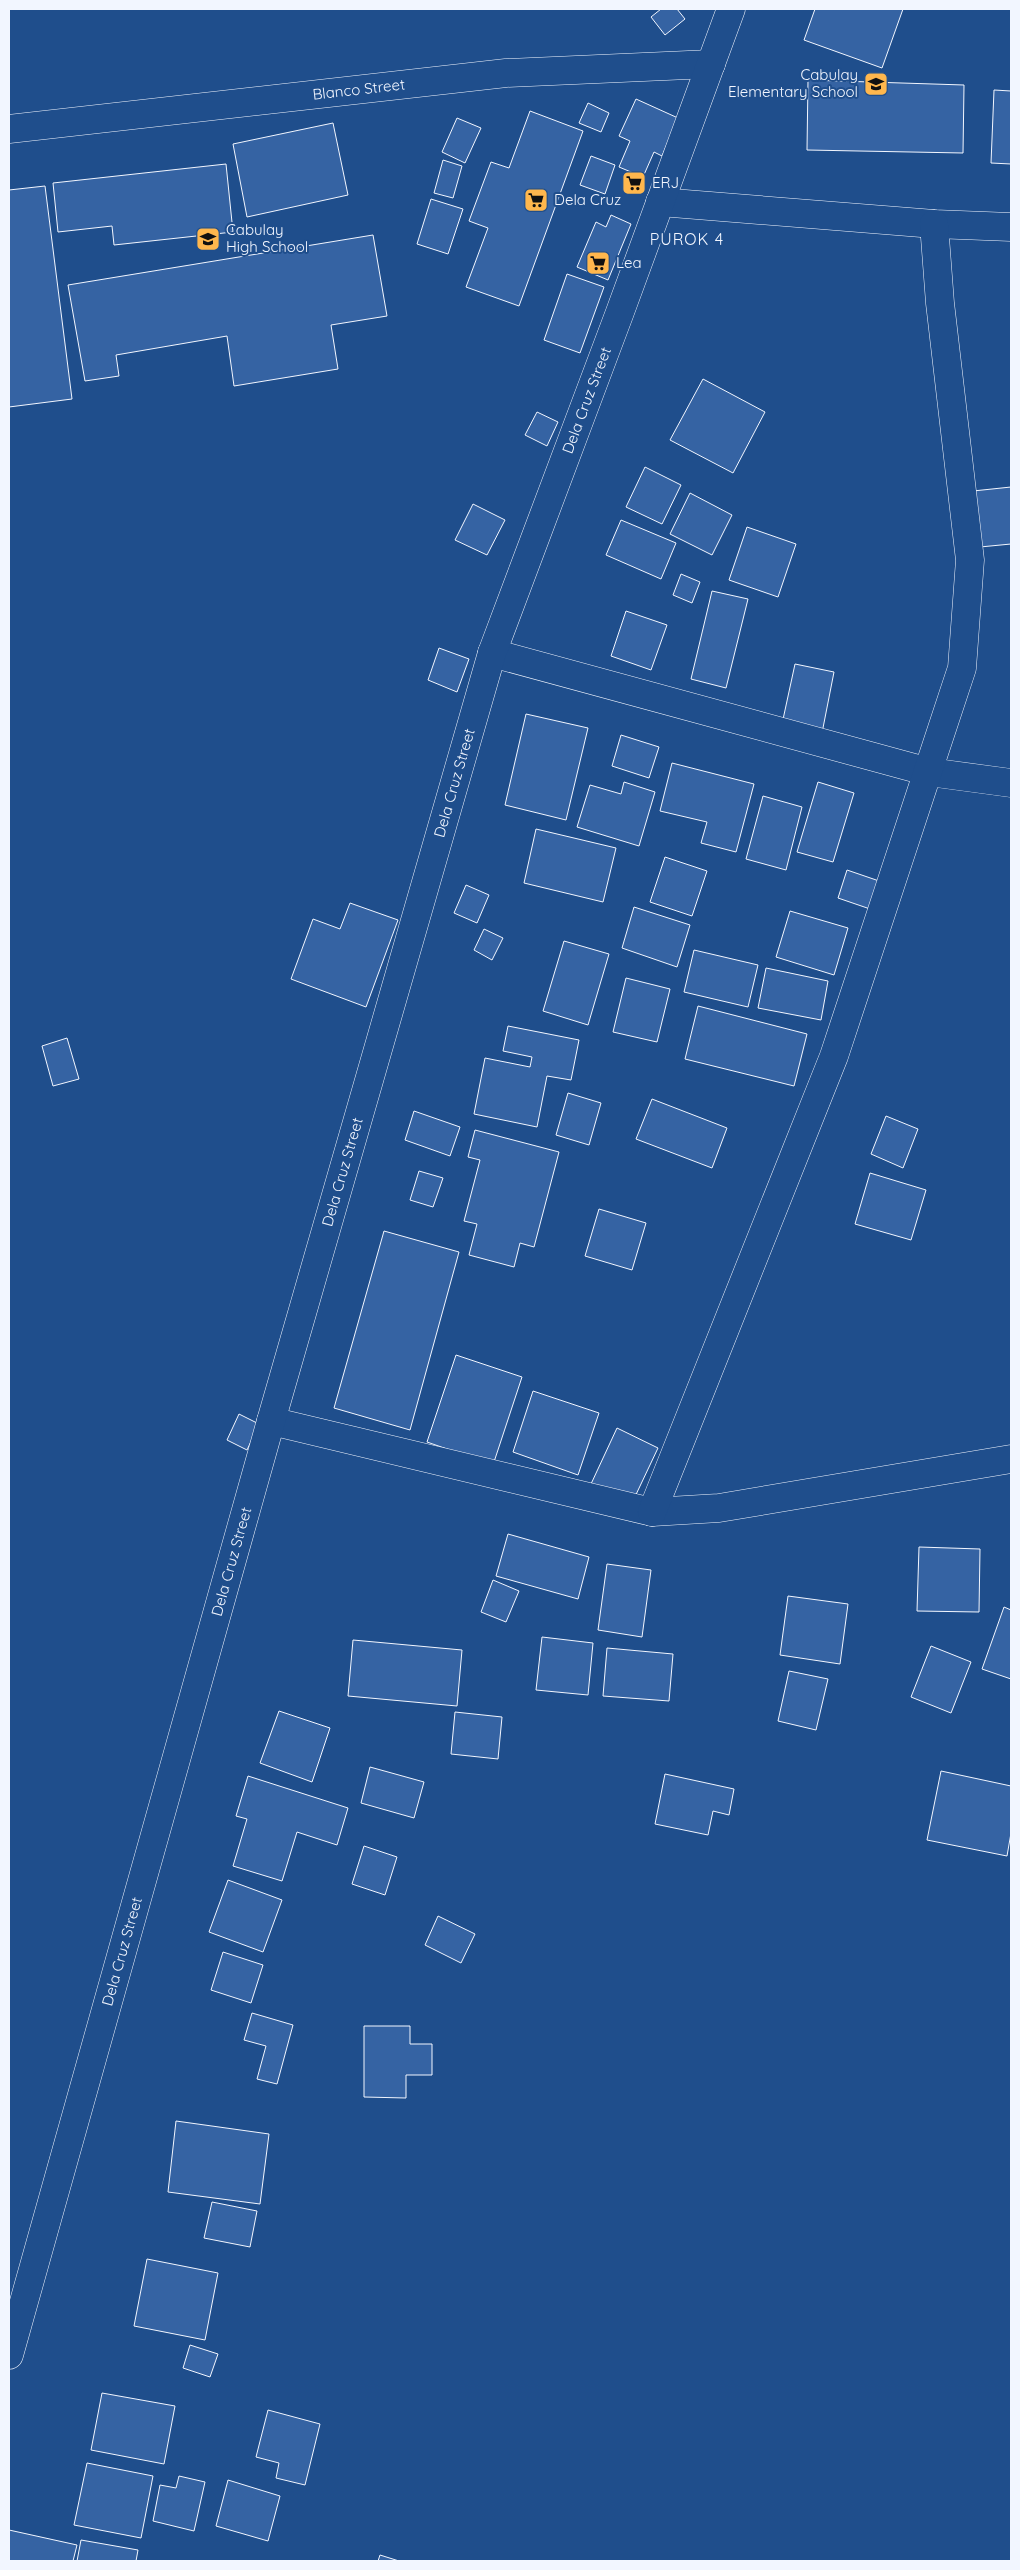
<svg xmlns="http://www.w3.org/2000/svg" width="1020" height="2570" font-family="Quicksand,sans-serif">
  <rect width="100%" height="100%" fill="#1f4e8c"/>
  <path fill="#3563a3" stroke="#f2f6ff" d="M661,9H677L685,19L665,35L651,17Z
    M815,9H903L882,68L804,40Z
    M808,80L964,85L963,153L807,150Z
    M994,90L1011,91V164L991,163Z
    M636,99L678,118L662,156L654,152L643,177L619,167L630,141L619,136Z
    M588,103L609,113L601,132L579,123Z
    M530,111L583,131L519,306L466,287L488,228L469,221L491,162L509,168Z
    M457,118L481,128L465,163L442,152Z
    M333,123L348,195L247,217L233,144Z
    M591,156L615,165L605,194L580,185Z
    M443,160L462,166L453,198L434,193Z
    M226,164L233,232L114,245L112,226L58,232L53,183Z
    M45,186L72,399L9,407V190Z
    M431,199L463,209L448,254L417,244Z
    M611,215L631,224L608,280L577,267L596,222L606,227Z
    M373,235L387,316L331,325L338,369L234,386L227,336L116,355L119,376L85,381L68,285Z
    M567,274L604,287L580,353L544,340Z
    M703,379L765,412L733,473L670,440Z
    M537,412L558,422L547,446L525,435Z
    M645,467L681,485L662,524L626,507Z
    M1011,487V544L980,547L973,491Z
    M690,493L732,515L712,555L670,534Z
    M473,504L505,520L487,555L455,540Z
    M621,520L676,543L661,579L606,555Z
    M747,527L796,544L778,597L729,580Z
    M681,574L700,582L692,603L673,595Z
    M712,591L748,599L726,688L691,679Z
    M626,611L667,625L651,670L611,656Z
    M439,648L469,659L457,692L428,680Z
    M795,664L834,672L822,733L782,724Z
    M526,714L588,728L566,820L505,805Z
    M621,735L659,747L649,778L612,766Z
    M672,763L754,784L736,852L701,843L707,822L660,811Z
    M624,782L655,792L639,846L577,827L590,785L621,794Z
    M818,782L854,793L833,862L797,852Z
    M763,796L802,807L786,870L746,859Z
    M536,829L616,848L603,902L524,883Z
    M665,857L707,871L692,916L650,902Z
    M847,870L885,883L876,911L838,898Z
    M466,885L489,895L477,923L454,913Z
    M350,903L398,920L366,1007L291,979L313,919L340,929Z
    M634,907L690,925L677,967L622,948Z
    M790,911L848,928L834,975L776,957Z
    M484,929L503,938L492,960L474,950Z
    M564,941L609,954L588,1025L543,1011Z
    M694,950L758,965L748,1007L684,992Z
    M766,968L828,981L821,1020L758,1008Z
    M626,978L670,989L657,1042L613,1032Z
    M698,1006L807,1034L794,1086L685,1059Z
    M508,1026L579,1040L571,1080L547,1076L537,1127L474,1114L485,1058L530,1067L532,1057L503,1051Z
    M67,1038L79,1079L53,1086L42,1046Z
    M568,1093L601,1103L589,1145L556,1135Z
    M652,1099L727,1128L712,1168L636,1139Z
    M414,1111L460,1127L450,1156L405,1140Z
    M886,1116L918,1129L903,1168L871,1154Z
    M475,1130L559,1152L534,1247L520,1243L514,1267L469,1255L477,1224L464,1221L480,1160L468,1157Z
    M419,1171L443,1178L433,1207L410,1200Z
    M870,1173L926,1190L911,1240L855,1224Z
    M599,1209L646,1223L632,1270L585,1256Z
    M384,1231L459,1252L410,1430L334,1408Z
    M456,1355L522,1377L493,1465L427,1442Z
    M533,1391L599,1413L578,1475L513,1452Z
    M239,1414L259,1424L247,1450L227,1440Z
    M617,1428L658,1448L632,1503L591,1484Z
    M508,1534L589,1557L578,1599L496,1576Z
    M919,1547L980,1549L979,1612L917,1611Z
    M607,1564L651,1570L642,1637L598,1630Z
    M493,1580L519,1591L506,1622L481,1612Z
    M788,1596L848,1604L840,1664L780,1655Z
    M1004,1607L1011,1610V1679L982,1669Z
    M542,1637L593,1643L588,1695L536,1690Z
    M353,1640L462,1650L457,1706L348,1696Z
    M931,1646L971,1662L951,1713L911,1697Z
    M607,1648L673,1654L669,1701L603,1696Z
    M789,1671L828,1679L816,1730L778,1721Z
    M279,1711L330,1728L312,1782L260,1763Z
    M455,1712L502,1717L498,1759L451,1754Z
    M370,1767L424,1782L414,1818L361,1803Z
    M941,1771L1011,1786V1833L1007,1856L927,1840Z
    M665,1774L734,1789L729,1815L713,1811L708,1835L655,1824Z
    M248,1776L348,1808L337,1845L297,1832L282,1881L233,1866L247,1819L236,1816Z
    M364,1846L397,1857L385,1895L352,1884Z
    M228,1880L282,1900L263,1952L209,1932Z
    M438,1916L475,1934L461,1963L425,1945Z
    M223,1952L263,1965L251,2003L211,1990Z
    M252,2013L293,2025L277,2084L257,2079L266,2046L244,2040Z
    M364,2026H410V2044H432V2075H406V2098L364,2097Z
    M176,2121L269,2134L260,2204L168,2192Z
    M212,2202L257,2211L250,2247L204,2238Z
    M147,2259L218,2273L205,2340L134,2326Z
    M190,2345L218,2354L210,2377L183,2368Z
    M102,2393L175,2406L164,2464L91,2450Z
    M268,2410L320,2424L305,2485L276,2478L279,2463L256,2457Z
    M87,2463L153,2476L141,2538L74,2525Z
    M179,2476L205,2482L194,2531L153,2521L160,2485L176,2488Z
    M228,2480L280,2496L268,2541L216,2526Z
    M9,2530L77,2545L73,2561H9Z
    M81,2540L138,2550L136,2561H77Z
    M380,2555L399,2561H378Z"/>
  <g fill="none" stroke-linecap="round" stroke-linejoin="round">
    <g stroke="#f2f6ff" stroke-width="29">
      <g id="minor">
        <path id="s1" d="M9,129L506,73L711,64"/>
        <path d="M660,202L934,224L1011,227"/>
        <path d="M492,653L929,772L1011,783"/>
        <path d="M271,1421L652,1512L719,1508L1011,1459"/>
        <path d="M652,1512L834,1056L962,668L970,560L940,303L934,224"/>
      </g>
    </g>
    <g stroke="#f2f6ff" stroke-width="29">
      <g id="major">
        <path id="s2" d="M9,2355L271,1421L492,653L620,312L731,9"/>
      </g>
    </g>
    <use href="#minor" stroke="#1f4e8c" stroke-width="28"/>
    <use href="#major" stroke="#1f4e8c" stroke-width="28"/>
  </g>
  <defs>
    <g id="school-square" transform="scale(1.25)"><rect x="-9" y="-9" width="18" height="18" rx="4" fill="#ffb74d" stroke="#1f4e8c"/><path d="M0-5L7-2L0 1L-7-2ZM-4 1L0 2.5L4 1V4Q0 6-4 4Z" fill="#111"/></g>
    <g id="supermarket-square" transform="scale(1.25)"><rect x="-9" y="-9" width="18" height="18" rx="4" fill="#ffb74d" stroke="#1f4e8c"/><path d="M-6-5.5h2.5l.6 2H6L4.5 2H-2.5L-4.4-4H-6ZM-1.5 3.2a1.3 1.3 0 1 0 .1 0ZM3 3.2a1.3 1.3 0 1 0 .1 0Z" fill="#111"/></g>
  </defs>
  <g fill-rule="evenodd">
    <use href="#school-square" x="876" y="84"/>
    <use href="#supermarket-square" x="634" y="183"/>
    <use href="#supermarket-square" x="536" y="200"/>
    <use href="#school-square" x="208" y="239"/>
    <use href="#supermarket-square" x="598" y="263"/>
  </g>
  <g text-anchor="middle" stroke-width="4" stroke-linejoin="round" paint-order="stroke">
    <g font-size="15" fill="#f2f6ff" stroke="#1f4e8c" text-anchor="start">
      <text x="858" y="80" text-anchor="end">Cabulay<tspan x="858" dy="17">Elementary School</tspan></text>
      <text x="652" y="188">ERJ</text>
      <text x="554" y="205">Dela Cruz</text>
      <text x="226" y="235">Cabulay<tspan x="226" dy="17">High School</tspan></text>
      <text x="616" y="268">Lea</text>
    </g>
    <g font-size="15" fill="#f2f6ff" stroke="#1f4e8c">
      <text dy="5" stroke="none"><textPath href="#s1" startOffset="352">Blanco Street</textPath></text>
      <text dy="5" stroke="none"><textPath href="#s2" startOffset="2039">Dela Cruz Street</textPath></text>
      <text dy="5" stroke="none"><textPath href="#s2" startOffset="1634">Dela Cruz Street</textPath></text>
      <text dy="5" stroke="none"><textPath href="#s2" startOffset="1229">Dela Cruz Street</textPath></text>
      <text dy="5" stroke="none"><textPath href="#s2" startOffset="824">Dela Cruz Street</textPath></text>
      <text dy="5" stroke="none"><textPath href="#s2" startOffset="419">Dela Cruz Street</textPath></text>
    </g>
    <g font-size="16" letter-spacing="1" fill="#f2f6ff" stroke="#1f4e8c">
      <text x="687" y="245">PUROK 4</text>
    </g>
  </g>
  <rect width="1020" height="2570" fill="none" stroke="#f2f6ff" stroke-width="20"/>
</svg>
